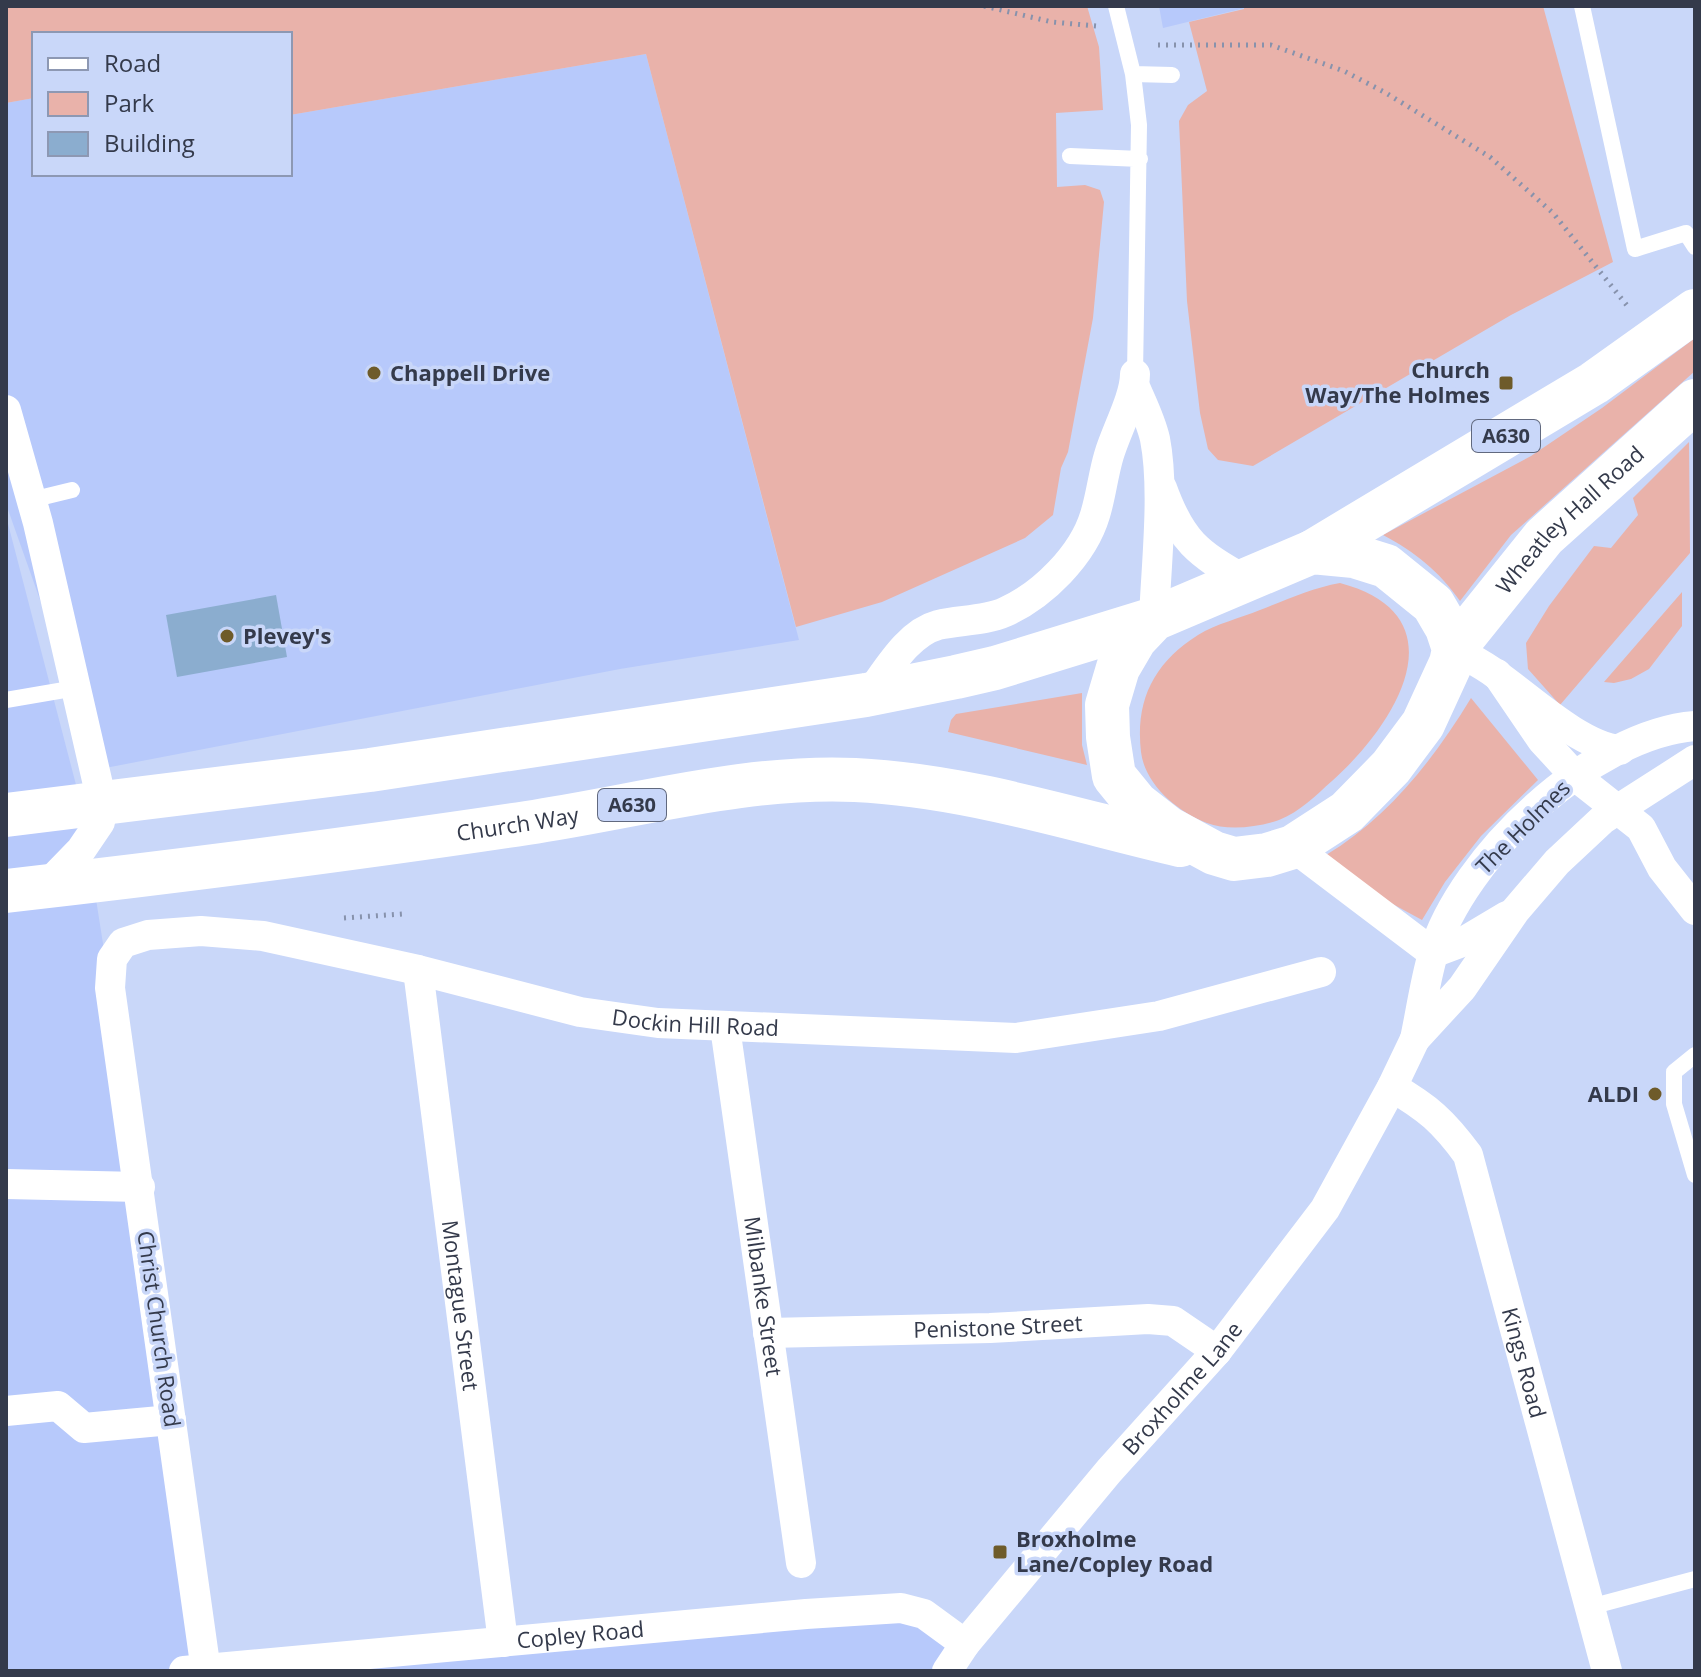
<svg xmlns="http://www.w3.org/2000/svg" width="1701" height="1677" font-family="'Open Sans',sans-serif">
  <rect width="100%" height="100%" fill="#c9d7f9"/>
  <path fill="#b7c9fb" d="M1159,6H1244L1245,8L1163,28Z
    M646,54L799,640L620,669L100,769L6,504V103L34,98V174H290V115Z
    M6,516L81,804L110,988L206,1668L901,1608L965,1644L952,1671H6Z"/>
  <path fill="#e9b2aa" d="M6,6H1087L1099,47L1103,110L1056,113L1057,187L1085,185L1100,190L1104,202L1093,318L1068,452L1061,468L1053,515L1025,538L882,602L796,627L646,54L290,115V34H34V98L6,103Z
    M1244,6H1543L1613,262L1511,315L1253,466L1218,460L1208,449L1200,413L1187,301L1179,121L1188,105L1207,91L1189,22L1244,9Z
    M1695,338V371L1511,535L1460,601C1439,571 1415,552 1383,535L1531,456L1602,408Z
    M1689,442L1690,553L1560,705L1528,669L1526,643L1549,606L1594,546L1611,548L1638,515L1633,498Z
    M1340,583C1464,616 1395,725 1332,781C1316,795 1300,812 1279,820C1258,827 1228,831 1207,823C1178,812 1145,785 1141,752C1135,700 1154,663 1198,635C1216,624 1240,618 1260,610C1286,600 1312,588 1340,583Z
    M1682,592V626L1649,669L1631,679L1614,683L1604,682Z
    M1082,693V745L1087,765L948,732L951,720L956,714Z
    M1471,698L1538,780L1481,836L1445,882L1422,920L1389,902L1326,855C1388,818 1434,759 1471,698Z"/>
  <path fill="#8badcf" d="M276,595L287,657L177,677L166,615Z"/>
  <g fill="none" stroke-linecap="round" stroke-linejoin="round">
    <path stroke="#8792ac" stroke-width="5" stroke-dasharray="2 6" stroke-linecap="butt" d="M984,6L1052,22L1096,26
      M1158,45H1271L1344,71L1386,93L1490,157L1553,213L1629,308
      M344,918L402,914"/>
    <path stroke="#fff" stroke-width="16" d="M1116,6L1133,74L1139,125L1135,374
      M1582,6L1635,249L1686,233L1695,247
      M1133,74L1172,75
      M1070,156L1140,159
      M31,500L72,490
      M6,700L76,688
      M1695,1055L1674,1072V1104L1695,1175
      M1590,1607L1695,1579"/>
    <g stroke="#fff" stroke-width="30">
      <path d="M1135,387C1142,403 1151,421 1155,439C1165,490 1156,566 1154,619"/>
      <path d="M6,410L38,523L102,802L100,822L81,850L46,886"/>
      <path d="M1162,488C1181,541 1197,553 1245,580"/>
      <path d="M1454,649C1468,657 1484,665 1497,675C1530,698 1580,746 1620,750"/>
      <path d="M1497,674L1542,740L1575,776L1641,828L1662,868L1695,910"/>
      <path d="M870,693C888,669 908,633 938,625C959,620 985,621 1005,612C1043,595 1083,555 1095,515C1101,496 1103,475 1109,455C1116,431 1135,397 1135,374"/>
      <path d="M1695,726C1592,734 1462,857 1433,954C1425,981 1421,1011 1415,1039L1462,988L1515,911L1557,862L1603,819L1695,760"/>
      <path d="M1293,847L1433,953L1465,941L1507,916"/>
      <path id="s1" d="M418,970L503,1642"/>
      <path id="s2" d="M725,1027L801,1563"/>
      <path id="s3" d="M1392,1087C1428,1108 1443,1121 1468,1155L1607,1671"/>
      <path d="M6,1184L140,1187"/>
      <path id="s4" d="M768,1333L990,1328L1148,1319L1173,1321L1217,1351"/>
      <path d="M6,1411L58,1406L84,1428L171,1420"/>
      <path id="s5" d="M184,1671L806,1614L901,1608L924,1614L965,1644"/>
      <path id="s6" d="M206,1671L110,988L112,959L123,943L148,935L201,931L263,936L418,970L580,1012L658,1023L1016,1038L1159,1016L1321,972"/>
      <path id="s7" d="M947,1671L965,1644L1109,1471L1217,1351L1325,1209L1392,1087L1415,1039"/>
    </g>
    <g stroke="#fff" stroke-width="44">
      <path d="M1312,552L1594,383L1695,311"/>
      <path id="s8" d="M1454,649L1544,537L1695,401"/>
      <path d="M6,815L370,770L866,695L956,677L995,668L1154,619L1312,552L1354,556L1386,566L1433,604L1447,628L1454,649L1451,663L1423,724L1391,767L1347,812L1293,847L1267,855L1234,859L1214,853L1168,828L1136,803L1114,776L1108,737L1107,705L1118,668L1135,639L1154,619"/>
      <path id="s9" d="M6,891C180,871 354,849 527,823C635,807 745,775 855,780C965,785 1073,820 1180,845"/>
    </g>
  </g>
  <g fill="#6e5b2a" stroke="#c9d7f9" stroke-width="3">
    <circle cx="374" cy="373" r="8"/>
    <rect x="1498" y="375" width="16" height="16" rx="4"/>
    <circle cx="227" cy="636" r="8"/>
    <circle cx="1655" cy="1094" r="8"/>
    <rect x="992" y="1544" width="16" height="16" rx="4"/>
  </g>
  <g text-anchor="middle" stroke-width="7" stroke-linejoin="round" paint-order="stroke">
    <g fill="#c9d7f9" stroke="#61697f" stroke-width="2">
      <rect x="1472" y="420" width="68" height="32" rx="6"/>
      <rect x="598" y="789" width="68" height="32" rx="6"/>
    </g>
    <g font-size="20" font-weight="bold" fill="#343a4b">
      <text x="1506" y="443">A630</text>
      <text x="632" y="812">A630</text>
    </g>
    <g font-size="22" font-weight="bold" fill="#343a4b" stroke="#c9d7f9" text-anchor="start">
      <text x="1490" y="378" text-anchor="end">Church<tspan x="1490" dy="25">Way/The Holmes</tspan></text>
      <text x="390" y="381">Chappell Drive</text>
      <text x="243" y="644">Plevey's</text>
      <text x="1639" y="1102" text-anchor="end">ALDI</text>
      <text x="1016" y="1547">Broxholme<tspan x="1016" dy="25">Lane/Copley Road</tspan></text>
    </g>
    <g font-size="22" fill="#343a4b" stroke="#c9d7f9">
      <text dy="8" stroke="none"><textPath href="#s8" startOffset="174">Wheatley Hall Road</textPath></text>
      <text dy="8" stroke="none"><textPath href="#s9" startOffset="516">Church Way</textPath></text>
      <text transform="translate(1523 827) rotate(-45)" y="8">The Holmes</text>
      <text dy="8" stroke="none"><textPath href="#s6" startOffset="1322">Dockin Hill Road</textPath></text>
      <text dy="8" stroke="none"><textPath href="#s2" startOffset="272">Milbanke Street</textPath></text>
      <text dy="8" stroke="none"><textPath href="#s1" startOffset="338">Montague Street</textPath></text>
      <text dy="8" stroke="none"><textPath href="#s4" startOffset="230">Penistone Street</textPath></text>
      <text transform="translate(159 1329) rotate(82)" y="8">Christ Church Road</text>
      <text dy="8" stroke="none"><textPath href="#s3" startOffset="318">Kings Road</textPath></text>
      <text dy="8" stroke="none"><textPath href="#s7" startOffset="368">Broxholme Lane</textPath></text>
      <text dy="8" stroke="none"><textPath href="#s5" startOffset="398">Copley Road</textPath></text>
    </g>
  </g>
  <rect width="1701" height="1677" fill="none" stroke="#343a4b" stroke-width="16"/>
  <rect x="32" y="32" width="260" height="144" fill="#c9d7f9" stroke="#8d98b3" stroke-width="2"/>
  <rect x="48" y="58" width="40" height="12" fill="#ffffff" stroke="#8d98b3" stroke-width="2"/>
  <text x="104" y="72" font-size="24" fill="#343a4b">Road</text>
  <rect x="48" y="92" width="40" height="24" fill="#e9b2aa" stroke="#8d98b3" stroke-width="2"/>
  <text x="104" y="112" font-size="24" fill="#343a4b">Park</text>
  <rect x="48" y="132" width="40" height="24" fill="#8badcf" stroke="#8d98b3" stroke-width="2"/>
  <text x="104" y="152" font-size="24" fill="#343a4b">Building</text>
</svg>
